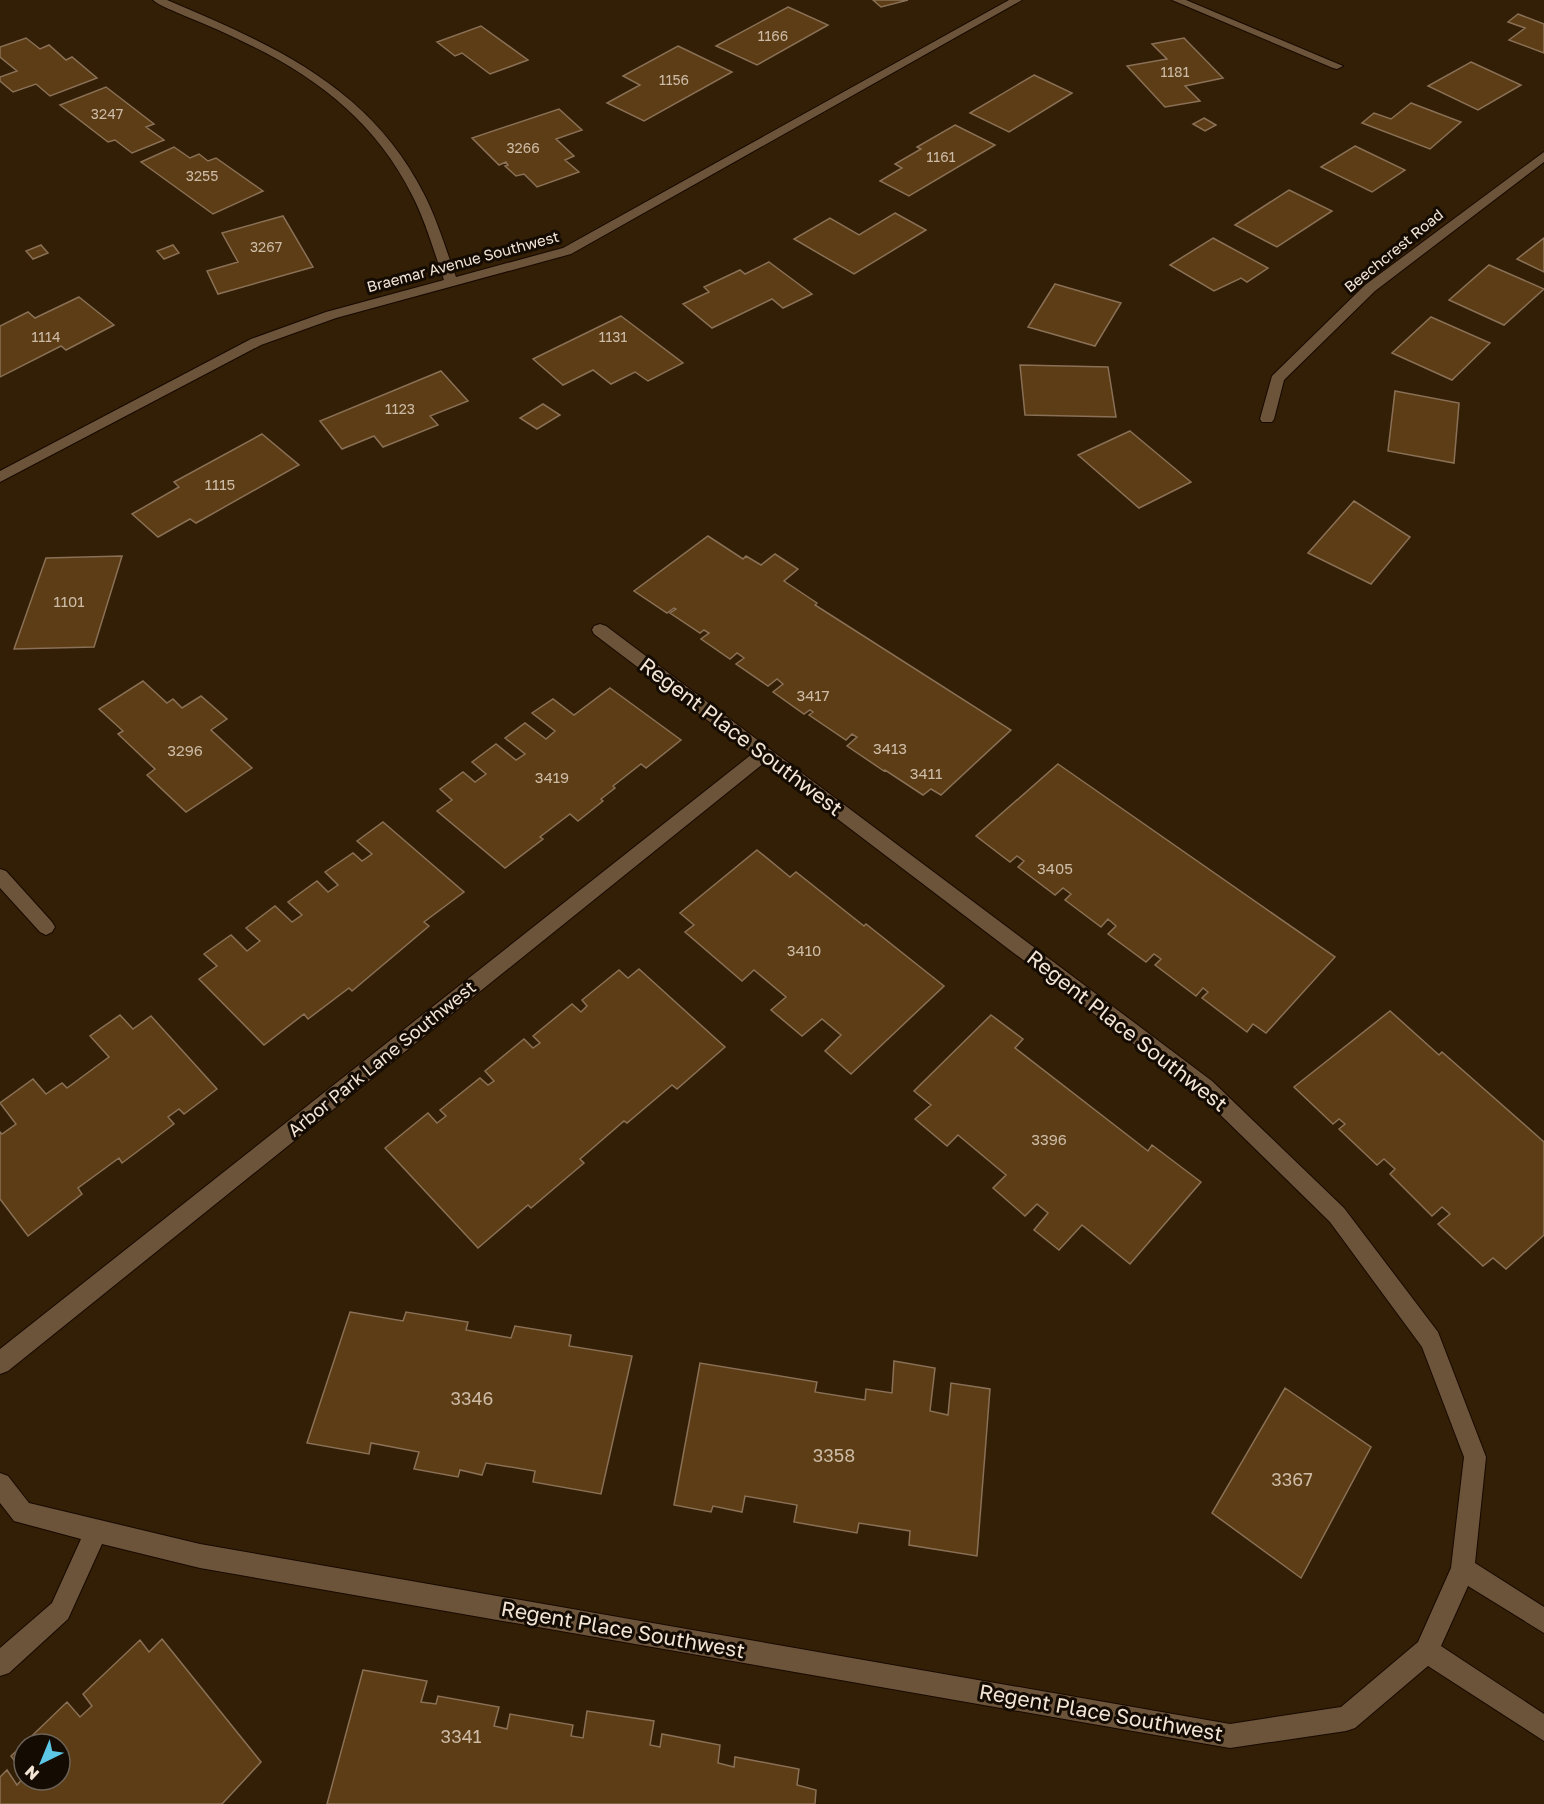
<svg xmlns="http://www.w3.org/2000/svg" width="1544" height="1804" font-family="'Golos Text',sans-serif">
  <rect width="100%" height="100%" fill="#331f05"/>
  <path fill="#5c3d15" stroke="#897056" stroke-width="1.5" d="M873,0H908L881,7Z
    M788,7L828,25L757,65L716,46Z
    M1518,14L1544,24V53L1509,40L1525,28L1508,22Z
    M481,26L528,60L490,74L462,53L455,56L437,42Z
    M26,38L40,49L49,45L66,60L72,57L97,78L50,96L36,84L13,92L0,81V77L17,71L0,57V47Z
    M1184,38L1223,78L1185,86L1200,101L1165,107L1127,66L1167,59L1152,44Z
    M678,46L732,72L644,121L607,103L640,85L623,76Z
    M1471,62L1521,85L1478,110L1428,86Z
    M1034,75L1072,93L1009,132L970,113Z
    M106,87L154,124L146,127L164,140L132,153L115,140L108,142L60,105Z
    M1411,103L1461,122L1430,149L1362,123L1374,113L1391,119Z
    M559,109L582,130L556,139L574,156L565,160L579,172L537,187L524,174L516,176L505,166L508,165L506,162L499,165L472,138Z
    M1204,118L1216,125L1205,131L1193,124Z
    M955,125L995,145L909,196L880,181L902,168L895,164L921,149L917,147Z
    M1355,146L1405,170L1372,192L1321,167Z
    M174,147L190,158L199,154L208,161L216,158L263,191L213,214L141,162Z
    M1289,190L1332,211L1277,247L1235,225Z
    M895,213L926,230L854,274L794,239L830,218L859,235Z
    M283,216L313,267L218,294L207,271L238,262L222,233Z
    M1213,238L1268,268L1247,282L1241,278L1214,291L1170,265Z
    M1544,238V272L1517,259Z
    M41,245L48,253L33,259L26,251Z
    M173,245L179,253L164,259L157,251Z
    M769,262L812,294L783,308L772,299L712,328L683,304L709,292L704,287L740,270L745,274Z
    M1489,265L1544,289L1504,325L1449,300Z
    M1055,284L1121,303L1095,346L1028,327Z
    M79,297L114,325L66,350L61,346L0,377V326L28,312L35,318Z
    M621,316L683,363L648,381L635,372L611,384L593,370L563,385L533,359Z
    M1431,317L1490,343L1452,380L1392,353Z
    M1020,365L1108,367L1116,417L1025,415Z
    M441,371L468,401L430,416L438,425L383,447L374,436L342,449L320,421Z
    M1395,391L1459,403L1454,463L1388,451Z
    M543,404L560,415L537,429L520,418Z
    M1130,431L1191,482L1139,508L1078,455Z
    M262,434L299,465L196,523L190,519L158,537L132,514L179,487L174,482Z
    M1354,501L1410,537L1371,584L1308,553Z
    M708,536L743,559L746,556L761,565L775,554L798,569L784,581L817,603L815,605L1011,730L941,795L931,789L923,795L885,770L884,771L847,746L857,737L852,734L846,740L809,715L813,712L810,710L804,714L773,692L783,684L777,679L768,686L736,664L744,658L737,653L730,659L701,639L709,633L704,630L700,633L670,613L676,609L674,608L667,613L634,591Z
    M122,556L94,647L14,649L46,558Z
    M143,681L167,703L173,699L182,708L201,696L227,719L211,730L252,768L186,812L147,775L155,769L118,734L123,731L99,709Z
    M610,688L681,740L646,768L641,764L613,786L615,788L601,799L603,801L578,821L570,814L540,837L543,839L505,868L437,811L452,800L440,789L463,772L475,782L486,774L472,762L496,744L516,760L525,754L505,738L525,723L546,739L555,731L532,713L553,699L574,715Z
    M1058,764L1335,957L1266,1033L1253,1024L1247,1032L1202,998L1208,992L1203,988L1196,996L1155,965L1161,959L1154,954L1146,962L1108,934L1116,926L1108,919L1101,927L1065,900L1071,894L1063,888L1055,895L1018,867L1024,861L1017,856L1010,862L976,836Z
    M383,822L464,892L424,922L429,926L352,991L349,988L308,1019L304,1014L264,1045L199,979L217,966L204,954L231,935L247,951L260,941L246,928L275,906L292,922L302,915L288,902L317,881L328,892L338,885L325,872L353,853L362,861L372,854L357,841Z
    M757,850L790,877L796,872L864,926L866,924L944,986L851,1074L825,1051L841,1035L822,1019L802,1036L771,1010L786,997L754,970L742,981L685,932L694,925L680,913Z
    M639,969L725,1047L677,1089L672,1085L627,1123L624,1121L580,1159L584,1163L531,1208L528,1205L478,1248L385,1148L428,1113L437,1123L446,1116L440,1110L480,1078L488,1085L494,1081L485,1071L524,1039L533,1048L540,1043L533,1036L572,1004L581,1012L587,1006L582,1000L619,970L628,978Z
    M1390,1011L1439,1055L1442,1052L1544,1142V1235L1506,1269L1493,1258L1483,1266L1438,1224L1450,1214L1442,1207L1432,1216L1390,1174L1395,1169L1384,1159L1377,1165L1339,1129L1345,1124L1339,1119L1333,1124L1294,1087Z
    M120,1015L133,1029L151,1016L217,1089L184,1114L179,1109L168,1117L174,1124L122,1163L119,1158L78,1188L82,1194L28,1236L0,1199V1132L2,1134L16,1124L0,1103L33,1079L46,1094L62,1083L67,1088L109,1057L90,1036Z
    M991,1015L1023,1039L1015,1048L1148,1151L1152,1145L1201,1182L1130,1264L1082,1225L1059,1250L1034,1230L1048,1213L1037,1204L1025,1216L993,1188L1006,1175L958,1135L947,1146L915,1119L931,1105L914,1091Z
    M350,1312L403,1321L406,1312L468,1322L466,1330L511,1338L515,1326L571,1335L569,1346L632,1356L601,1494L533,1482L535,1471L486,1463L482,1475L460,1470L458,1477L414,1469L419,1452L371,1443L369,1454L307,1443Z
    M894,1361L935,1368L930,1411L948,1415L951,1383L990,1389L977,1556L909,1545L910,1531L859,1523L857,1533L794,1522L797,1505L745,1496L742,1512L713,1506L711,1512L674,1505L700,1363L817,1382L815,1392L865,1400L866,1389L892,1393Z
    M1285,1388L1371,1447L1301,1578L1212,1513Z
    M162,1639L261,1762L222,1804H0V1777L7,1770L17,1785L24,1777V1780H60V1744H24V1773L11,1756L67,1702L80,1717L92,1706L83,1694L140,1640L149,1652Z
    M363,1670L427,1681L421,1702L436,1704L438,1696L499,1707L494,1726L507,1729L510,1714L573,1725L571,1736L583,1738L587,1711L654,1721L650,1745L660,1747L662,1734L720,1745L718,1763L734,1767L735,1757L799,1769L797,1785L816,1790L815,1804H327Z"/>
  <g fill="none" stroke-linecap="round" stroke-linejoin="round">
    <g stroke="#180900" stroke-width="2">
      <path id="minor" d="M153,0H167C273,45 371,87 425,196C438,222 446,250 456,277L563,248L1009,0H1022L571,254L336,318L261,345L0,482V471L251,339L326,312L444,280C434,252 426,222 412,195C378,126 320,79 252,46C230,35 208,25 185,16C175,11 161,7 153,0Z
        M1172,0H1186L1343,66L1337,69L1333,68Z
        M1544,152V162L1375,291L1284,380L1274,419L1272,422H1262L1260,419L1272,376L1365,285Z
        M600,624L606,626L1212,1081L1344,1208L1438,1332L1486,1457L1475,1563L1544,1607V1633L1468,1586L1441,1646L1544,1714V1741L1428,1666L1355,1728L1346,1731L1230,1748L200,1568L102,1544L68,1619L9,1673L0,1676V1648L52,1603L81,1539L14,1521L0,1503V1473L8,1476L29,1503L200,1544L1230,1724L1341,1707L1418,1642L1451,1568L1464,1457L1422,1347L1330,1222L1198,1093L764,763L8,1371L0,1374V1349L752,754L594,634L592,630L594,626Z
        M0,869L6,871L52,922L55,927L52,932L46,935L40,932L0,888Z"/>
    </g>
    <use href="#minor" fill="#6c543b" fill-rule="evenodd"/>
  </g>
  <g text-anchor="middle" stroke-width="6" stroke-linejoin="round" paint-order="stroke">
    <g font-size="14" fill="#cdbba6">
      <text x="773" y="41">1166</text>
      <text x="1175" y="77">1181</text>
      <text x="674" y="85">1156</text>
      <text x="107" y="119">3247</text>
      <text x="523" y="153">3266</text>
      <text x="941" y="162">1161</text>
      <text x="202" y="181">3255</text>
      <text x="266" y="252">3267</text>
      <text x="46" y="342">1114</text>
      <text x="613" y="342">1131</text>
      <text x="400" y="414">1123</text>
    </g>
    <g font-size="15" fill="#f3e5d6" stroke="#140b03">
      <text transform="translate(1394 251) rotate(-39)" y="5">Beechcrest Road</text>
      <text transform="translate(463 262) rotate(-15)" y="5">Braemar Avenue Southwest</text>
    </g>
    <g font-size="15" fill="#cdbba6">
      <text x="220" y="490">1115</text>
      <text x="69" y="607">1101</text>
      <text x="813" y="701">3417</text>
      <text x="890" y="754">3413</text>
      <text x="185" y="756">3296</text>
      <text x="926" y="779">3411</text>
      <text x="552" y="783">3419</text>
      <text x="1055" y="874">3405</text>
      <text x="804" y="956">3410</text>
      <text x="1049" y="1145">3396</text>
    </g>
    <g font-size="18" fill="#f3e5d6" stroke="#140b03">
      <text transform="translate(382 1059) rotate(-39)" y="6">Arbor Park Lane Southwest</text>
    </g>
    <g font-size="18" fill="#cdbba6">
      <text x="472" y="1405">3346</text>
      <text x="834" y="1462">3358</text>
      <text x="1292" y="1486">3367</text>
      <text x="461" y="1743">3341</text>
    </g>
    <g font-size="21" fill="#f3e5d6" stroke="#140b03">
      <text transform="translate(741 737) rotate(37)" y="7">Regent Place Southwest</text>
      <text transform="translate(1127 1031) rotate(38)" y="7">Regent Place Southwest</text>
      <text transform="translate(623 1630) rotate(10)" y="7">Regent Place Southwest</text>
      <text transform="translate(1101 1713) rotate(10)" y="7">Regent Place Southwest</text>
    </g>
  </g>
  <g transform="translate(42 1762) rotate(223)"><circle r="28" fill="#140b03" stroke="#6d6257" stroke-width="1.5"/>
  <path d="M0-4.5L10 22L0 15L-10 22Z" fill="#5dc7e8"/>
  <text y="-9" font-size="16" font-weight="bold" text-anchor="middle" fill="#f3e5d6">N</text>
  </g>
</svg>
